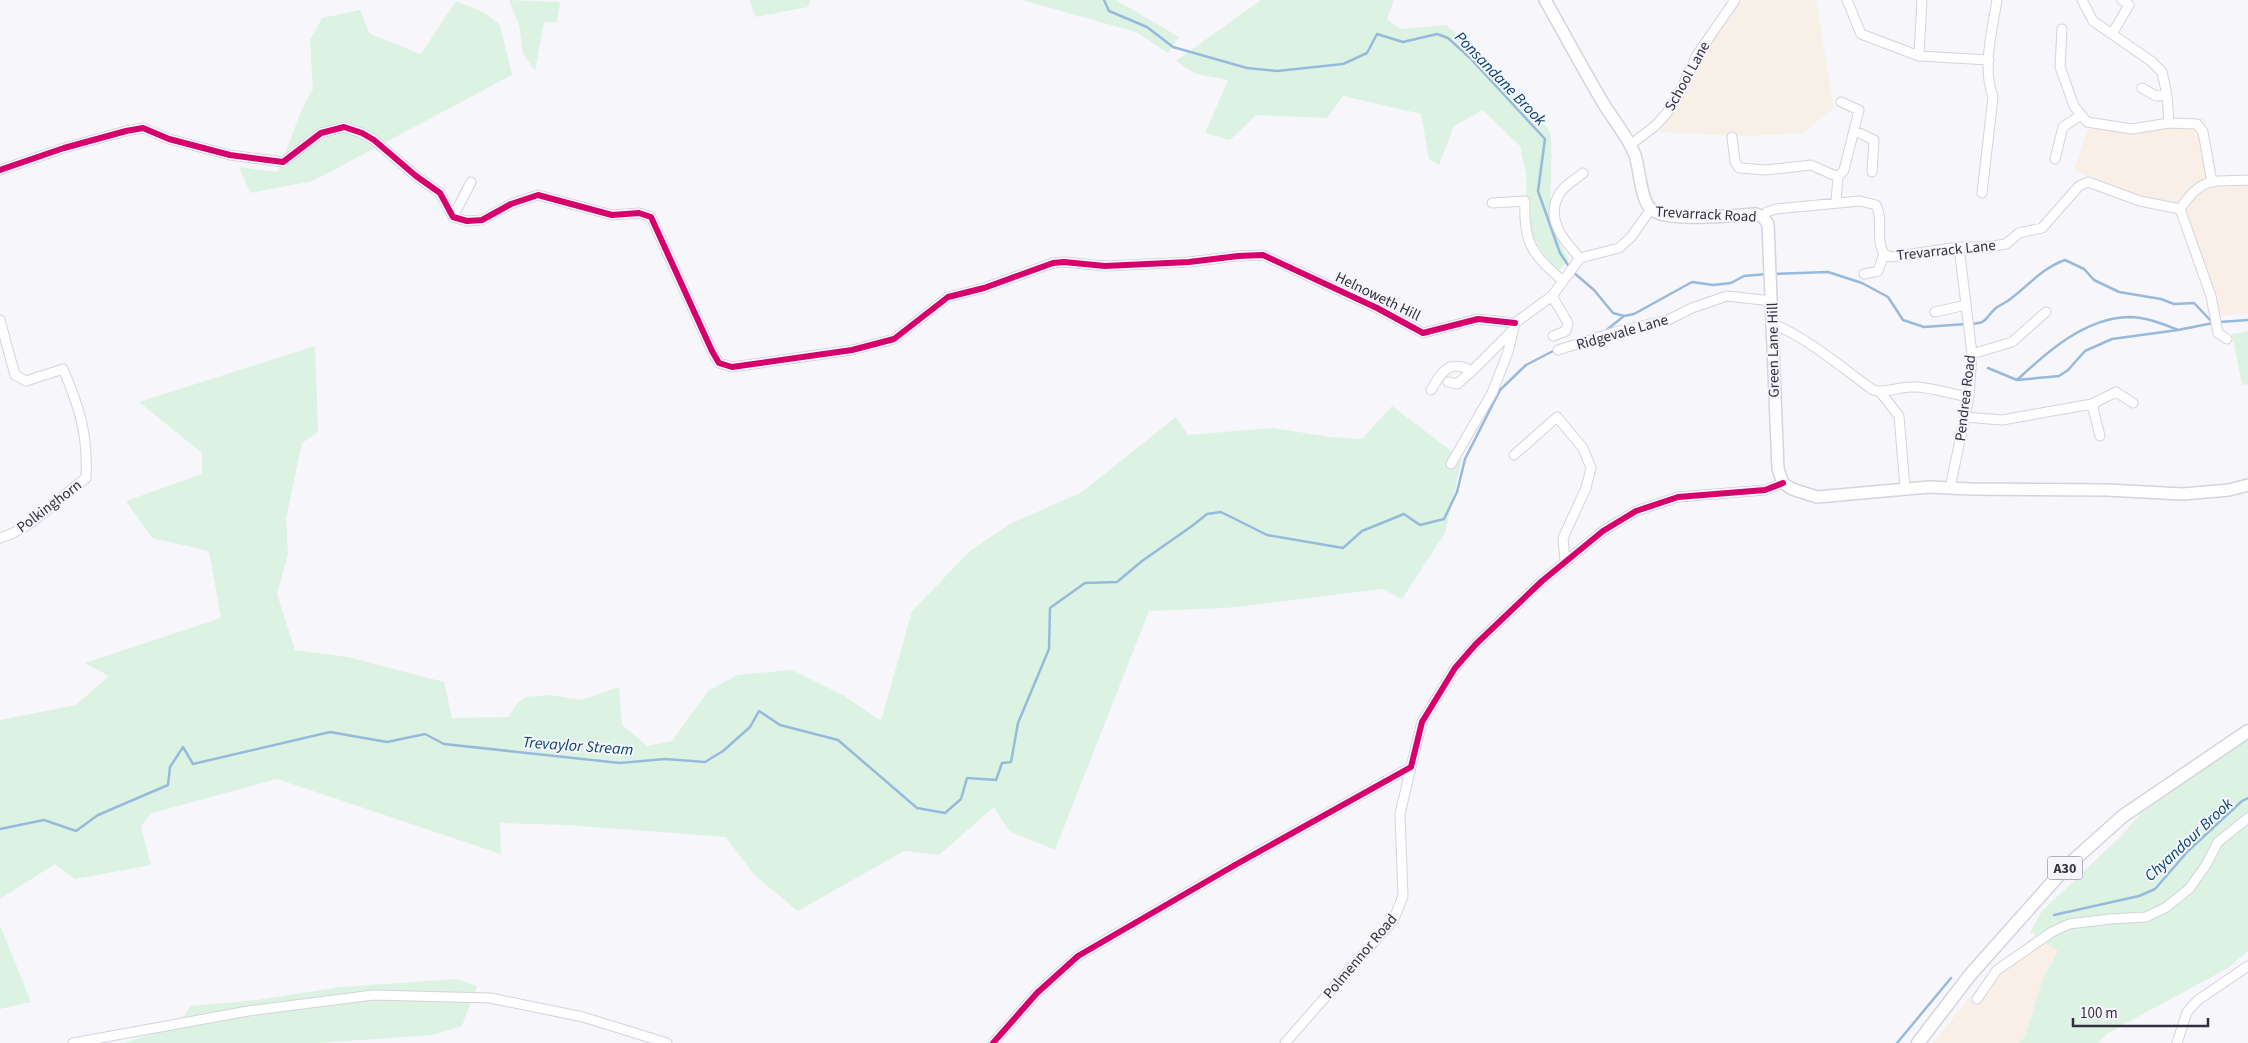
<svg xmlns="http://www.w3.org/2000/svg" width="2248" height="1043" font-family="'Source Sans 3',sans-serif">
  <rect width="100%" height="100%" fill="#f7f6fb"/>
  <path fill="#f9efe7" d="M2205,118L2215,188L2248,185V313L2221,316L2178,214L2074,170L2088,129Z
    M2035,935L2058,950L2043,979L2025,1036L2019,1043H1933L1990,972Z"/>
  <path fill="#f6f0e7" d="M1740,0H1816L1834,108L1803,133L1746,136L1659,132L1682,99L1708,45L1731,17Z"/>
  <path fill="#dcf3e3" d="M509,0L560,2L557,22H544L535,71L523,54L519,25Z
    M749,0H810L808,7L756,17Z
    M1022,0H1116L1179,37L1168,53L1136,32Z
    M1261,0H1394L1387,19L1400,29L1446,25L1482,55L1550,131C1556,182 1539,210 1569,260L1558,271L1538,246L1527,222L1526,174L1520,146L1483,110L1454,126L1439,165L1429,159L1421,114L1343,96L1327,118L1256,115L1230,140L1205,133L1228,80L1196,74L1176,61Z
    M456,1L485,13L500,25L512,75L313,181L250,193L239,167L278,172L302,109L313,89L310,40L322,18L360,10L370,34L421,54Z
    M2248,331V384L2242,385L2232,334Z
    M315,346L318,432L302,443L286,519L288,554L277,594L295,650L348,657L444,682L452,718L509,717L516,705L526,697L550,695L582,700L619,687L622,725L647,746L672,741L709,690L738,675L792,670L843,695L881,721L912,611L970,551L1010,524L1082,492L1176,417L1188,435L1273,428L1330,437L1362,439L1392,406L1462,459L1445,533L1402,599L1382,589L1226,608L1149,611L1055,850L1009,831L994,807L939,855L904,851L798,911L754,875L726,837L566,825L500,823L501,854L277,779L152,813L141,826L151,865L75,879L55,864L0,899V720L76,705L109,676L85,663L221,618L209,551L152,538L126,501L202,474V453L139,402Z
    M2248,738V951L2228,968L2108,1033L2098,1043H2019L2025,1036L2043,979L2058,951L2030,932L2042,911L2121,836L2140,814Z
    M0,925L31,1002L0,1009Z
    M456,979L477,986L462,1026L432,1035L318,1043H124L178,1025L191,1006L257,1000L341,987Z"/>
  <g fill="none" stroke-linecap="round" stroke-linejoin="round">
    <path stroke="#97badc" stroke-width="2.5" d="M1104,0L1109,11L1147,27L1173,47L1247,68L1277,71L1343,64L1367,53L1377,34L1403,42L1437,34L1448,38L1470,58L1545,139L1538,191L1560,253L1570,268
      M1573,272L1594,290L1613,313L1624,316L1634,314L1692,282L1713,285L1731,283L1744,276L1767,274
      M1773,274L1828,272L1862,283L1888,297L1903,320L1924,327L1966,324
      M2219,322L2248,320
      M1972,324C1989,323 1985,317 1996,308C2000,305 2005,303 2009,300C2028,286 2042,268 2065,260L2084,269L2094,280L2119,292L2161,299L2174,304L2194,303L2213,323
      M1604,332L1624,316
      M1988,368L2017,380C2048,351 2085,318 2129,317C2146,317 2163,324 2178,330
      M2017,380L2059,376L2068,370L2085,351L2112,339L2178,330L2213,323
      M0,829L44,820L76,831L98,815L168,785L170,767L183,747L193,764L330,732L387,742L425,734L444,744L620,763L665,759L705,762L723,751L750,727L759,711L780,725L838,740L917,808L945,813L961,799L967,778L996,780L1002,763L1011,762L1018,723L1049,649L1050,608L1085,583L1117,582L1142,561L1192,526L1207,514L1221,512L1267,535L1343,548L1362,531L1404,514L1420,525L1444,519L1457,492L1465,459L1500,390L1526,365L1557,349
      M2054,915L2139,896L2155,889L2188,851L2242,801L2248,798
      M1897,1043L1951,978"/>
    <g stroke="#d5d3dc" stroke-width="11">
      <path id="minor" d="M1847,0L1861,34L1919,56L1989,60
        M2082,0L2093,21L2151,61L2162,72L2167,95L2169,123
        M2062,29L2060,67L2074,106L2087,122L2132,129L2169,123L2197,124L2203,132L2212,182
        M2112,34L2129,5L2122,0
        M1919,56L1922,0
        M2142,88L2156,96L2167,95
        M1855,131L1874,140L1872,172
        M1732,137L1735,162L1739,168L1766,170L1811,165L1838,177
        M1630,145L1655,126L1666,114L1678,96L1697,55L1735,0
        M2055,159L2063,127L2081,115
        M0,170L64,148L126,131L143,128L169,139L230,155L283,162L321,133L344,127L362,133L374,140L416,176L440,193L453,217L467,221L482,220L511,204L538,195L612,215L639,213L651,217L712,351L719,363L732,367L852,350L894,339L948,297L984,288L1053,263L1064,262L1105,266L1189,262L1238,256L1263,255L1377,308L1423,333L1478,319L1515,323
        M1982,193L1993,97C1982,67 1992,32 1997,0
        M1836,202L1838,177L1844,170L1859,110L1841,102
        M1492,203L1525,201C1523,243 1532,254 1563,281
        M2180,209L2211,296L2218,333L2227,339
        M2180,209C2202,176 2211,182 2248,180
        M453,217L471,182
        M1763,217L1767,212L1776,209L1860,201L1876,205C1884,220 1875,238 1884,254L1891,257L1959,247H1988L2006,244L2019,233L2042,228L2079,186L2088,182L2140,201L2180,209
        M1580,258C1564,241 1544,218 1560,193C1565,185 1576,179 1583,173
        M1864,274L1878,271L1884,254
        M1552,296L1568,323L1566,331L1553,336
        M1935,312L1966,305
        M0,320L15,375L26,381L63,369C80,408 88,435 86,478C58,498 34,528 0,538
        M1515,323L1552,296L1580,258L1619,248L1631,237L1651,209
        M1771,323C1808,338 1841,367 1873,390C1885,394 1897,387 1911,387C1929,386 1950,394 1969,397
        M1558,350L1615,332L1668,320L1692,308L1727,296L1772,301
        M1972,354L2012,342L2046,312
        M1448,382L1457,384L1472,371
        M1431,390C1442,371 1449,359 1472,371L1512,331
        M1881,393L1899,416L1905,488
        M1965,417L2002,420L2092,404
        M2100,436L2092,404L2116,392L2133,403
        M1514,455L1557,417L1583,448L1591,468L1586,488L1563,538L1565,560
        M1451,464L1492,393L1508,352L1515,323
        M1950,488L1969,397L1972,354L1959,247
        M1977,999L1997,970L2052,932L2069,924L2110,919L2146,917L2165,908L2189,889L2206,865L2218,842L2248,818
        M73,1043L248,1011L373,995L490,998L583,1017L667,1043
        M993,1043L1037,993L1078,956L1235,865L1411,767L1422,722L1455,668L1476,644L1542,581L1603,531L1636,511L1678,497L1765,490L1783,483
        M1285,1043L1394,919L1403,896L1400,814L1411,767
        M2177,1043L2187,1012L2198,1000L2248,966"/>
    </g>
    <g stroke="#d5d3dc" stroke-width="14">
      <path id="major" d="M1545,0C1565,35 1584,71 1605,106C1615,122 1628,137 1635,155C1640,169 1640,199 1651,209C1665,223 1735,215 1756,214L1763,217L1768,224L1778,469L1783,483L1792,489L1817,497L1929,487L1971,489L2106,490L2183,494L2229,490L2248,485"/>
    </g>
    <g stroke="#d5d3dc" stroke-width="15">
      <path id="highway" d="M1918,1043L1970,975L2066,867L2123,816L2248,731"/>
    </g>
    <use href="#minor" stroke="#fefefe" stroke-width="9"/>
    <use href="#major" stroke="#fefefe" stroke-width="11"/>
    <use href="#highway" stroke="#fefefe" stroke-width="12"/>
    <g stroke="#f6f5fc" stroke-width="9">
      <path id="cycleway" d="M0,170L64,148L126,131L143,128L169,139L230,155L283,162L321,133L344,127L362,133L374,140L416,176L440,193L453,217L467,221L482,220L511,204L538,195L612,215L639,213L651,217L712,351L719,363L732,367L852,350L894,339L948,297L984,288L1053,263L1064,262L1105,266L1189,262L1238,256L1263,255L1377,308L1423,333L1478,319L1515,323
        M993,1043L1037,993L1078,956L1235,865L1411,767L1422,722L1455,668L1476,644L1542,581L1603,531L1636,511L1678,497L1765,490L1783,483"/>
    </g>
    <use href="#cycleway" stroke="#d6006c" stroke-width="6"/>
  </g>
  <g text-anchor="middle" stroke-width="4" stroke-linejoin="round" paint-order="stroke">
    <rect fill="#f6f5fc" stroke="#6e6c77" stroke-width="1" x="2047.5" y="856.5" width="35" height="23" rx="4"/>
    <g font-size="14" font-weight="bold" fill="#33313e">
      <text x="2065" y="873">A30</text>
    </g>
    <g font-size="15" fill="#33313e" stroke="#f6f5fc">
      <text transform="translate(1687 76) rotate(-61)" y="5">School Lane</text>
      <text transform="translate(1706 214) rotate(3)" y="5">Trevarrack Road</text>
      <text transform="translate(1946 250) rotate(-6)" y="5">Trevarrack Lane</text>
      <text transform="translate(1378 296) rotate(26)" y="5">Helnoweth Hill</text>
      <text transform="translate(1622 332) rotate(-16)" y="5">Ridgevale Lane</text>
      <text transform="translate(1773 350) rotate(-91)" y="5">Green Lane Hill</text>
      <text transform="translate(1965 398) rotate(-83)" y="5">Pendrea Road</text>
      <text transform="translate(49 506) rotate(-37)" y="5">Polkinghorn</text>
      <text transform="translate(1360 956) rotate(-50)" y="5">Polmennor Road</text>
    </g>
    <g font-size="16" font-style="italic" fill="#06446f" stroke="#f6f5fc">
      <text transform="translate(1501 78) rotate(46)" y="6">Ponsandane Brook</text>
      <text transform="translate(578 745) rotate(4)" y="6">Trevaylor Stream</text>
      <text transform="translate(2188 839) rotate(-43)" y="6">Chyandour Brook</text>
    </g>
  </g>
  <path d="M2073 1018v8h135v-8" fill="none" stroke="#33313e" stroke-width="2.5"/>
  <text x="2080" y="1018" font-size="15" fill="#33313e" stroke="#f6f5fc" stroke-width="4" paint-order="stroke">100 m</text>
</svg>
